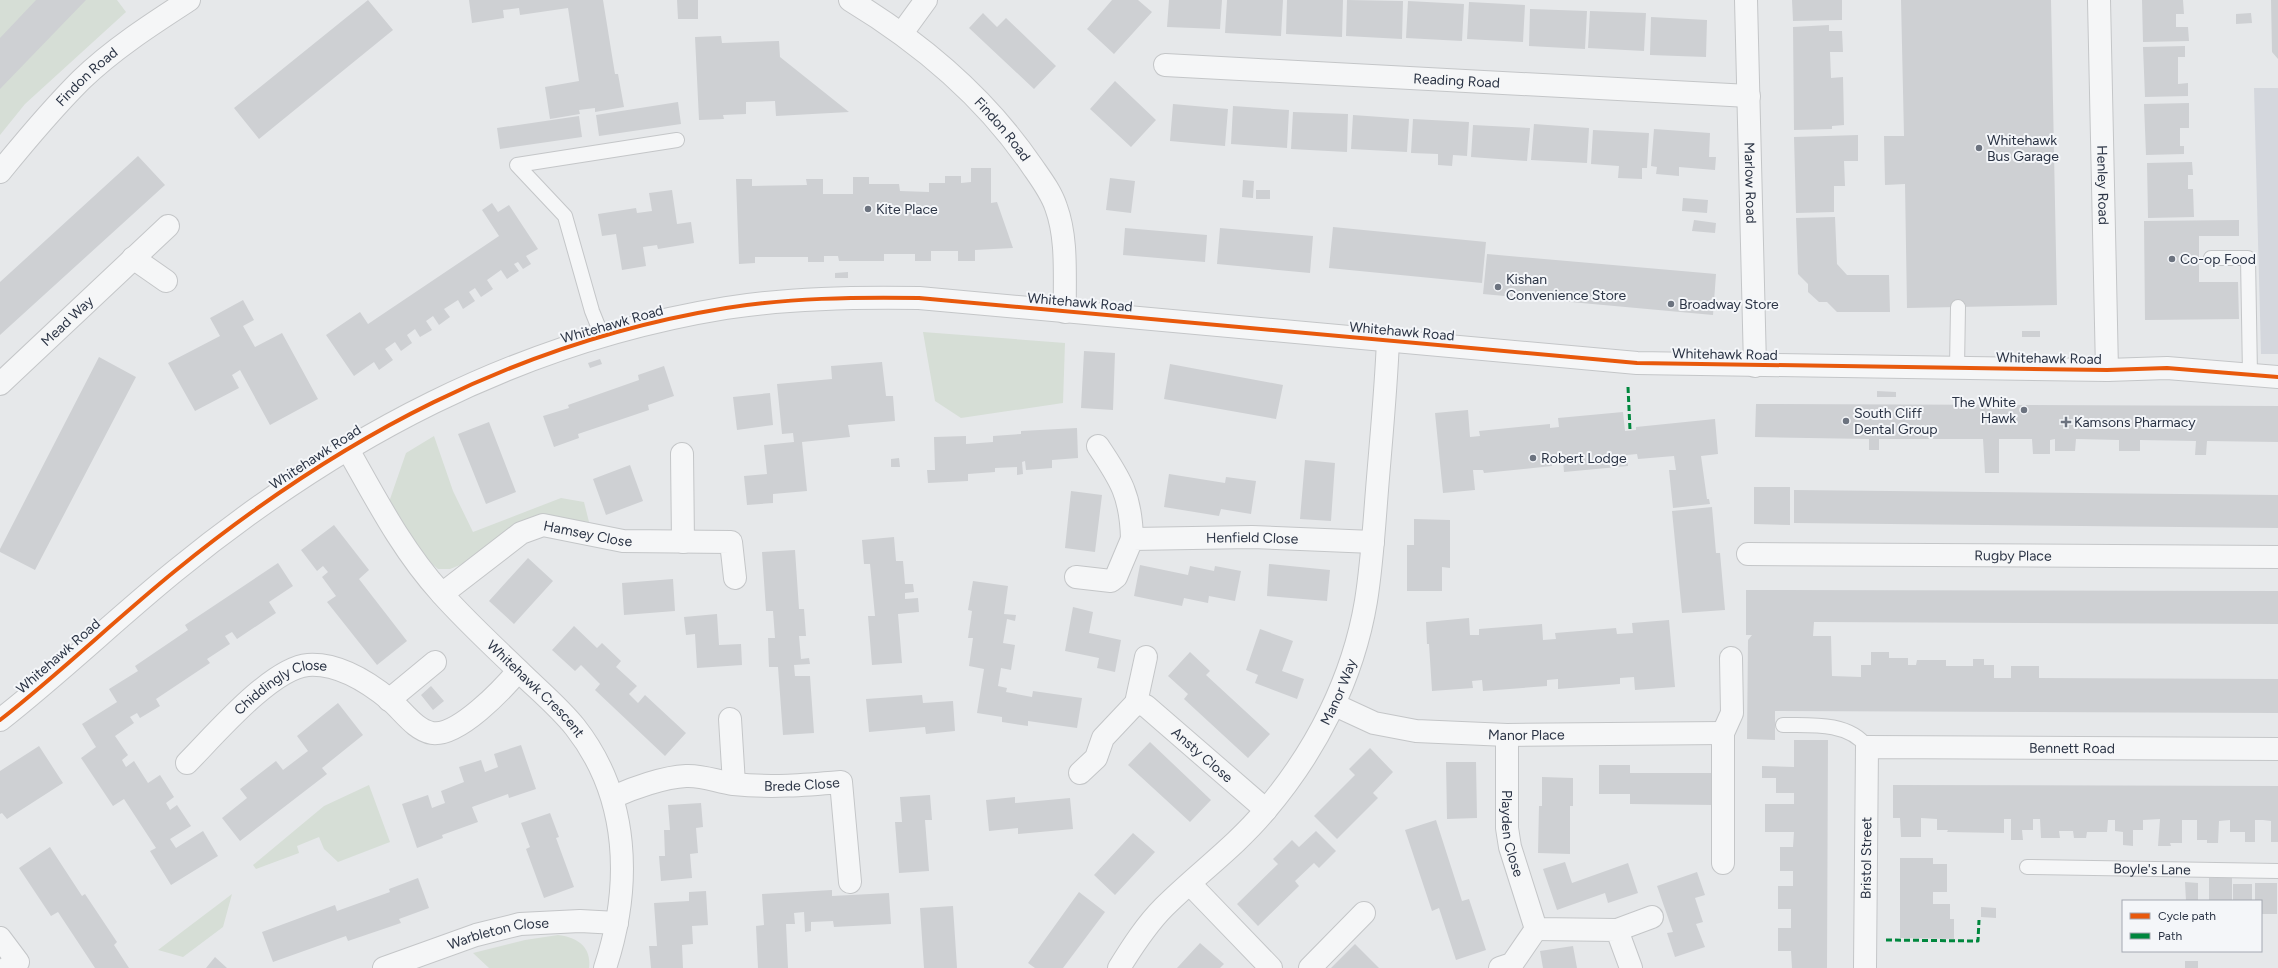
<svg xmlns="http://www.w3.org/2000/svg" width="2278" height="968" font-family="Figtree,sans-serif">
  <rect width="100%" height="100%" fill="#e6e8ea"/>
  <path fill="#d4d7dd" d="M2254,88H2278V354H2261Z"/>
  <path fill="#d6ded6" d="M0,0H117L126,12L25,104L0,135Z
    M923,332L1065,343L1063,403L961,418L935,401Z
    M434,436L453,491L473,532L561,498L584,502L589,522L541,517L470,561L450,569H438L410,545L389,502L406,453Z
    M369,785L390,842L338,862L324,849L319,837L297,846L299,853L256,869L253,865L324,806Z
    M232,894L223,927L183,957L158,950Z
    M558,935C577,937 592,947 589,968H489L473,953L525,940Z"/>
  <path fill="#ced0d3" d="M36,0H86L0,89V38Z
    M368,0L393,30L259,139L234,108Z
    M469,0H603L615,74H618L624,107L595,112V108L579,110L580,114L550,119L545,87L579,81L568,8L520,15L519,8L503,10L504,18L472,23Z
    M677,0H698V19H678Z
    M1112,0H1138L1152,12L1114,54L1087,29Z
    M1169,0H1222L1220,29L1167,27Z
    M1227,0H1283L1281,36L1225,33Z
    M1287,0H1343L1342,37L1286,34Z
    M1347,0L1403,1L1402,39L1346,36Z
    M1792,0H1842V20L1793,21Z
    M1901,0H2051L2057,305L1907,308L1905,184L1885,185L1884,136H1904Z
    M2142,0H2183L2184,14H2176V27H2188L2189,41L2143,42Z
    M2271,0H2278V59L2272,52Z
    M1408,1L1464,4L1462,41L1406,38Z
    M1469,2L1525,5L1523,42L1467,39Z
    M1530,9L1587,11L1585,49L1529,46Z
    M1590,11L1646,13L1644,51L1588,48Z
    M983,13L997,27L1006,18L1056,66L1034,89L969,28Z
    M2251,13L2252,23L2236,24V14Z
    M1651,17L1707,20L1706,57L1650,55Z
    M1829,25V31H1842L1843,52H1830L1831,78L1843,77L1844,125L1832,126V129L1794,130L1793,27Z
    M721,36L722,43L779,41L780,57L849,112L776,116L775,101L746,102V114L723,115L724,119L699,120L695,37Z
    M2185,46V57H2178V84L2188,83V96L2145,97L2143,47Z
    M1115,81L1156,120L1131,147L1090,109Z
    M678,102L681,124L599,136L596,115Z
    M2189,103V128H2180V146H2184V154L2146,155L2144,104Z
    M1173,104L1228,109L1225,146L1170,141Z
    M1233,106L1289,110L1287,148L1231,144Z
    M1293,112L1348,114L1347,152L1291,149Z
    M1353,115L1409,119L1407,152L1351,149Z
    M579,116L582,137L500,149L497,128Z
    M1413,119L1469,122L1467,156L1453,155L1452,166L1438,165V154L1411,153Z
    M1534,124L1589,128L1587,163L1531,160Z
    M1473,125L1530,128L1527,161L1471,157Z
    M1654,129L1710,133L1709,157H1716L1715,170L1679,167V176L1656,174L1657,167L1651,166Z
    M1593,130L1649,133L1647,168H1642V179L1618,178L1619,166L1591,164Z
    M1858,135V161H1844L1845,186H1834V212L1796,213L1794,137Z
    M138,156L165,185L0,335V282Z
    M2192,162L2193,175H2188V189H2193L2194,217L2148,218L2147,163Z
    M971,168H991V203L997,202L1013,248L975,250V261H958V251H931V261H915V254H884V261H839L838,256H824V262H808V257H755V263L739,264L736,179H752V186L807,185L806,179H823V194H853V177H869V184H899L900,191L929,192V183H945V176H961V183L971,182Z
    M1110,178L1135,181L1131,213L1106,210Z
    M1243,180L1254,181L1253,198L1242,197Z
    M672,190L677,224L691,222L694,243L658,249L657,245L643,247L646,266L622,270L616,234L602,236L598,214L636,208L637,213L652,211L649,193Z
    M1256,190H1270V199H1256Z
    M1683,198L1708,200L1707,213L1682,211Z
    M492,203L498,212L509,205L538,249L526,256L531,264L523,269L518,262L514,264L519,271L507,279L501,270L487,280L493,289L481,297L475,288L469,292L475,301L463,309L458,300L444,309L450,317L439,325L433,316L426,321L432,330L420,337L415,329L407,335L412,343L401,351L395,342L385,349L393,360L379,370L374,362L354,376L326,335L360,312L368,324L499,236L482,210Z
    M1835,217L1837,264L1847,275H1889L1890,312H1837L1827,302H1819L1808,292V284L1798,274L1796,218Z
    M1694,220L1716,223L1715,233L1692,231Z
    M2239,220V236H2199V282H2238L2239,319L2145,320L2144,221Z
    M1333,227L1486,242L1482,283L1329,268Z
    M1125,228L1207,235L1205,262L1123,255Z
    M1220,228L1313,236L1310,273L1217,264Z
    M1487,254L1716,274L1713,315L1483,294Z
    M848,272V278H835V273Z
    M243,300L254,320L243,326L255,347L282,333L318,399L270,425L240,370L232,375L239,388L195,411L168,363L220,336L210,318Z
    M2022,331H2040V337H2022Z
    M1084,351L1115,353L1113,410L1081,408Z
    M99,357L136,377L35,570L0,552V549Z
    M600,359L602,364L590,368L588,363Z
    M882,362L886,396H893L895,421L848,425L850,437L802,442L807,491L773,494V503L747,505L744,476L767,474L764,445L794,442L793,433L782,434L777,384L832,379L831,366Z
    M1170,364L1283,385L1276,419L1164,399Z
    M664,366L674,396L648,405L649,410L578,434L579,438L554,447L543,416L569,408L568,405L639,380L638,375Z
    M1877,391L1896,392V397H1877Z
    M770,393L773,425L737,430L733,397Z
    M1756,404L2278,406V442L2207,441L2206,455H2195L2196,441L2140,440V451H2119V440L2076,439L2075,451H2055V439L2050,440V454H2033L2032,439H1999V473H1985L1983,439H1879V450H1869V439L1755,437Z
    M1468,410L1470,437L1480,436L1479,431L1550,424V428L1559,427L1558,418L1623,412L1625,431L1636,430V427L1715,419L1718,454L1701,456L1707,499H1709L1710,504L1673,508L1669,470H1676L1674,456L1638,459L1637,454L1627,455L1628,466L1564,472L1563,460L1552,461V466L1484,473L1483,470H1473L1475,490L1443,493L1435,413Z
    M489,422L516,492L486,504L458,434Z
    M1077,428L1078,458L1052,460V468L1026,470L1025,461L1022,462L1023,474L1017,475V467L995,468V472L968,474V481L928,483L927,470H935L934,437L966,436V444L993,442V436L1021,434V431Z
    M899,458L900,467H891V459Z
    M1305,460L1335,463L1331,521L1300,519Z
    M630,465L643,501L606,515L593,479Z
    M1169,474L1225,483L1226,477L1256,481L1251,514L1221,509L1219,516L1164,507Z
    M1754,487H1790V525L1754,524Z
    M1794,490L2278,495V528L1794,523Z
    M1071,491L1102,495L1095,552L1065,548Z
    M1712,507L1716,553H1720L1725,610L1682,613L1672,511Z
    M1414,519L1450,520V568L1442,567V591H1407V545H1414Z
    M334,525L369,570L359,579L407,641L377,665L327,602L336,596L322,577L328,572L323,566L317,571L301,550Z
    M894,537L896,561H903L905,584H913L914,592L905,593V599L918,598L919,612L898,614L902,663L872,665L868,616H875L870,564H864L862,540Z
    M795,550L799,609H804L806,636H799L801,659L809,658L810,664L794,665L795,676H810L814,733L783,735L778,667H769L768,638H775L773,611H766L762,552Z
    M528,558L553,581L514,624L489,601Z
    M278,563L293,586L269,602L276,613L237,639L232,632L225,636L230,644L207,659L210,663L156,699L160,706L140,718L137,713L130,717L134,723L115,736L128,755L122,760L126,767L134,761L148,783L160,775L174,797L166,803L170,810L177,805L191,826L170,839L176,848L203,831L218,856L171,885L150,851L156,848L124,799L113,806L81,758L96,747L82,724L117,702L109,689L138,671L135,666L188,630L185,625Z
    M1269,564L1330,570L1327,601L1267,596Z
    M1140,565L1188,575L1190,566L1214,571L1215,566L1241,571L1235,601L1209,596L1208,603L1184,598L1182,606L1134,596Z
    M673,579L675,611L624,615L622,583Z
    M973,581L1008,586L1004,614L1016,615L1015,621L1007,619L1003,643L1015,645L1011,670L1001,668L998,686L1007,688L1006,692L1032,697L1033,691L1082,698L1077,728L1028,721V726L1002,722V717L977,713L984,669L969,666L973,638H968L972,611L968,610Z
    M1746,590L2278,591V624L1814,622L1813,636H1831L1832,676L1861,677V665H1871V652H1889V658H1908V665H1916L1917,660H1946V666H1973V659H1984V665H1994V678H2011V666H2039V678L2278,679V713L1775,711V740L1747,739L1748,640L1752,635H1746Z
    M1073,607L1093,612L1089,633L1121,640L1115,672L1097,668L1099,658L1065,651Z
    M717,614L719,645L741,644L742,665L697,668L695,634L686,635L684,617Z
    M1469,618L1470,635H1479V629L1542,624L1543,640L1556,639L1555,633L1616,628L1617,634L1633,633L1632,623L1669,620L1675,687L1635,690L1634,677L1620,678V684L1558,689V679L1547,680V686L1483,691L1482,680L1472,681L1473,688L1432,691L1429,644H1427L1426,622Z
    M574,626L597,648L602,643L621,661L616,667L637,686L629,694L638,703L645,695L686,733L665,756L595,690L600,684L581,665L575,671L552,650Z
    M1260,629L1293,641L1282,671L1304,679L1297,699L1255,683L1258,675L1246,670Z
    M1190,652L1210,671L1206,675L1270,734L1248,758L1184,699L1188,694L1168,676Z
    M431,686L444,701L433,710L421,695Z
    M922,695L923,703L953,701L955,731L926,734L925,727L869,732L866,699Z
    M338,703L363,735L322,768L327,774L240,841L222,818L247,798L240,789L276,761L283,770L308,751L297,736Z
    M1794,740H1828L1827,968H1792L1791,951H1778V928H1791V909H1778V886H1793V871H1780V847H1793L1794,832H1765V804H1794V793H1776V778H1762V766L1794,767Z
    M1150,742L1211,800L1190,822L1128,765Z
    M521,745L536,789L509,798L508,794L472,807L478,822L442,835L443,838L417,848L402,804L428,795L432,808L445,803L441,791L464,782L459,767L481,760L485,772L498,767L494,754Z
    M39,746L63,783L7,819L2,813L0,814V771Z
    M1370,748L1393,772L1373,793L1378,798L1337,839L1314,816L1355,775L1349,769Z
    M1446,762H1476L1477,818L1447,819Z
    M1599,765H1630V773H1714L1715,805L1630,804V794H1599Z
    M1542,777L1573,778V806H1570V854L1538,853L1539,806H1542Z
    M1893,785L2278,786V842H2271V821L2263,820H2255V842H2245V832H2230V820L2219,821L2218,843H2207V840H2197V820H2182V843H2170L2171,846H2158L2160,819L2143,820V830H2133V846L2123,845V832L2115,831V820H2108L2107,832H2087L2086,838H2074L2073,831H2059L2060,838H2041L2040,819H2033V830H2022L2023,840H2011V819H2004V833L1947,832L1948,830H1937V819L1921,818V837H1901L1900,818H1893Z
    M930,795L932,820H925L929,871L899,873L895,822H902L900,797Z
    M1015,797V803L1070,798L1073,829L1018,834V828L989,831L986,800Z
    M701,803L703,827L696,828L698,853L690,854L692,878L661,881L659,856H665L664,830H670L668,805Z
    M550,813L559,837L556,838L574,887L544,898L526,849L530,847L521,823Z
    M1436,820L1462,901L1469,899L1486,950L1456,960L1439,908L1432,911L1405,830Z
    M1316,831L1336,851L1319,868L1314,863L1295,881L1299,886L1258,926L1237,904L1278,864L1273,859L1292,840L1299,847Z
    M1133,833L1155,852L1115,895L1094,875Z
    M50,847L82,896L85,894L117,942L114,945L129,968H95L58,912L51,916L19,868Z
    M1900,858H1933V864H1947V892H1933V904H1950V919H1954V939L1900,938Z
    M1565,862L1572,883L1628,863L1638,893L1608,903L1605,893L1557,910L1543,869Z
    M1697,872L1705,895L1695,898L1703,922L1696,924L1705,947L1675,957L1667,933L1673,932L1657,886Z
    M418,878L429,908L399,919L401,923L348,941L346,936L273,962L262,932L335,905L337,911L390,892L389,889Z
    M2209,878H2232V901H2209Z
    M2185,882L2198,883V901H2186Z
    M2255,883H2277V914H2261V901H2255Z
    M2233,884H2252V901H2233Z
    M832,890V896L889,893L891,924L834,927L833,921L811,922V931L805,932L804,912L794,913L795,924H786L788,968H758L756,926L764,925L762,894Z
    M706,891L708,925L692,926L693,944L682,945L683,968H651L649,946H657L654,903L689,901V892Z
    M1079,892L1105,912L1063,968H1035L1028,963Z
    M953,906L957,968H924L920,908Z
    M1981,907L1996,908V918L1981,917Z
    M1200,943L1224,964L1220,968H1177Z
    M1355,944L1379,968H1331Z
    M1573,946L1577,968H1543L1540,951Z
    M215,957L227,968H206Z
    M2185,961H2198V968H2185Z"/>
  <g fill="none" stroke-linecap="round" stroke-linejoin="round">
    <g stroke="#c4c6c8" stroke-width="16">
      <g id="service">
        <path d="M2211,258H2248L2250,375"/>
        <path d="M602,336L592,311L565,216L517,165L677,140"/>
        <path d="M1957,367L1958,307"/>
        <path d="M1783,725C1811,725 1849,722 1867,747"/>
        <path id="s1" d="M2027,867L2278,871"/>
      </g>
    </g>
    <g stroke="#c4c6c8" stroke-width="24">
      <g id="minor">
        <path id="s2" d="M850,0C921,43 985,97 1032,166C1041,179 1051,192 1056,207C1068,240 1064,278 1065,312"/>
        <path id="s3" d="M1746,0L1755,366"/>
        <path id="s4" d="M2099,0L2107,370"/>
        <path d="M902,33L926,0"/>
        <path id="s5" d="M1165,65L1749,96"/>
        <path id="s6" d="M0,172C26,140 52,109 81,80C113,49 152,24 189,0"/>
        <path d="M133,258L166,281"/>
        <path id="s7" d="M0,384L168,226"/>
        <path d="M1098,446C1121,480 1131,496 1132,539"/>
        <path id="s8" d="M347,448C376,499 402,550 441,593C465,620 492,645 518,670C537,689 558,706 575,727C630,797 632,886 605,968"/>
        <path d="M682,454L683,542"/>
        <path id="s9" d="M1748,554L2278,557"/>
        <path id="s10" d="M1076,577L1111,581L1116,577L1132,539L1252,537L1373,542"/>
        <path id="s11" d="M442,594L521,533L543,525L623,541L731,542L735,578"/>
        <path d="M389,700L435,662"/>
        <path d="M1136,703L1146,657"/>
        <path id="s12" d="M1335,705L1374,723L1416,731L1507,735L1723,733"/>
        <path d="M730,719L734,784"/>
        <path d="M0,720C60,673 116,619 175,571C338,438 517,342 726,308C789,298 854,297 919,298L1637,363L2107,370L2167,368L2278,377"/>
        <path id="s13" d="M1507,735V828L1510,847L1536,929L1617,930L1631,968"/>
        <path id="s14" d="M187,763C213,737 271,668 308,665C337,663 368,682 390,700C403,711 415,730 432,733C458,737 503,689 518,671"/>
        <path id="s15" d="M1080,773L1096,758L1103,738L1136,703L1146,706L1266,810"/>
        <path id="s16" d="M613,797C633,788 664,777 686,776C703,775 718,782 734,784C770,788 806,785 841,782L850,882"/>
        <path d="M1723,863V733L1732,713L1731,658"/>
        <path d="M1190,884L1271,968"/>
        <path d="M1617,930L1652,917"/>
        <path d="M0,938L18,962L7,968"/>
        <path id="s17" d="M384,968L476,935L520,924L580,921L617,923"/>
        <path id="s18" d="M1119,968C1132,947 1146,925 1164,907C1197,874 1235,847 1265,811C1316,751 1353,679 1366,601C1372,564 1374,527 1377,490C1381,440 1386,390 1388,340"/>
        <path d="M1310,968L1364,913"/>
        <path d="M1500,968L1512,964L1536,929"/>
        <path id="s19" d="M1865,968L1867,747L2278,749"/>
      </g>
    </g>
    <use href="#service" stroke="#f5f6f7" stroke-width="14"/>
    <use href="#minor" stroke="#f5f6f7" stroke-width="22"/>
    <path stroke="#00873e" stroke-width="3" stroke-dasharray="6 3" stroke-linecap="butt" d="M1628,387L1630,430
      M1886,940L1978,941L1979,920"/>
    <g stroke="#f4f6f9" stroke-width="6">
      <path id="cycleway" d="M0,720C60,673 116,619 175,571C338,438 517,342 726,308C789,298 854,297 919,298L1637,363L2107,370L2167,368L2278,377"/>
    </g>
    <use href="#cycleway" stroke="#e8590c" stroke-width="4"/>
  </g>
  <g fill="#6c737f" stroke="#f4f6f9" stroke-width="1.5">
    <circle cx="1979" cy="148" r="4"/>
    <circle cx="868" cy="209" r="4"/>
    <circle cx="2172" cy="259" r="4"/>
    <circle cx="1498" cy="287" r="4"/>
    <circle cx="1671" cy="304" r="4"/>
    <circle cx="2024" cy="410" r="4"/>
    <circle cx="1846" cy="421" r="4"/>
    <path d="M2064 416h4v4h4v4h-4v4h-4v-4h-4v-4h4z"/>
    <circle cx="1533" cy="458" r="4"/>
  </g>
  <g text-anchor="middle" stroke-width="4" stroke-linejoin="round" paint-order="stroke">
    <g font-size="14" fill="#2b3445" stroke="#f4f6f9">
      <text dy="5" stroke="none"><textPath href="#s6" startOffset="129">Findon Road</textPath></text>
      <text dy="5" stroke="none"><textPath href="#s5" startOffset="292">Reading Road</textPath></text>
      <text dy="5" stroke="none"><textPath href="#s2" startOffset="201">Findon Road</textPath></text>
      <text dy="5" stroke="none"><textPath href="#s3" startOffset="183">Marlow Road</textPath></text>
      <text dy="5" stroke="none"><textPath href="#s4" startOffset="185">Henley Road</textPath></text>
      <text transform="translate(1080 302) rotate(5)" y="5">Whitehawk Road</text>
      <text dy="5" stroke="none"><textPath href="#s7" startOffset="92">Mead Way</textPath></text>
      <text transform="translate(612 324) rotate(-16)" y="5">Whitehawk Road</text>
      <text transform="translate(1402 331) rotate(5)" y="5">Whitehawk Road</text>
      <text transform="translate(1725 354) rotate(1)" y="5">Whitehawk Road</text>
      <text transform="translate(2049 358) rotate(1)" y="5">Whitehawk Road</text>
      <text transform="translate(315 457) rotate(-33)" y="5">Whitehawk Road</text>
      <text dy="5" stroke="none"><textPath href="#s11" startOffset="169">Hamsey Close</textPath></text>
      <text dy="5" stroke="none"><textPath href="#s10" startOffset="203">Henfield Close</textPath></text>
      <text dy="5" stroke="none"><textPath href="#s9" startOffset="265">Rugby Place</textPath></text>
      <text transform="translate(58 656) rotate(-41)" y="5">Whitehawk Road</text>
      <text dy="5" stroke="none"><textPath href="#s8" startOffset="308">Whitehawk Crescent</textPath></text>
      <text dy="5" stroke="none"><textPath href="#s18" startOffset="356">Manor Way</textPath></text>
      <text dy="5" stroke="none"><textPath href="#s14" startOffset="124">Chiddingly Close</textPath></text>
      <text dy="5" stroke="none"><textPath href="#s12" startOffset="196">Manor Place</textPath></text>
      <text dy="5" stroke="none"><textPath href="#s19" startOffset="426">Bennett Road</textPath></text>
      <text dy="5" stroke="none"><textPath href="#s15" startOffset="176">Ansty Close</textPath></text>
      <text dy="5" stroke="none"><textPath href="#s16" startOffset="193">Brede Close</textPath></text>
      <text dy="5" stroke="none"><textPath href="#s13" startOffset="99">Playden Close</textPath></text>
      <text dy="5" stroke="none"><textPath href="#s19" startOffset="110">Bristol Street</textPath></text>
      <text dy="5" stroke="none"><textPath href="#s1" startOffset="125">Boyle's Lane</textPath></text>
      <text dy="5" stroke="none"><textPath href="#s17" startOffset="120">Warbleton Close</textPath></text>
    </g>
    <g font-size="14" fill="#2b3445" stroke="#f4f6f9" text-anchor="start">
      <text x="1987" y="145">Whitehawk<tspan x="1987" dy="16">Bus Garage</tspan></text>
      <text x="876" y="214">Kite Place</text>
      <text x="2180" y="264">Co-op Food</text>
      <text x="1506" y="284">Kishan<tspan x="1506" dy="16">Convenience Store</tspan></text>
      <text x="1679" y="309">Broadway Store</text>
      <text x="2016" y="407" text-anchor="end">The White<tspan x="2016" dy="16">Hawk</tspan></text>
      <text x="1854" y="418">South Cliff<tspan x="1854" dy="16">Dental Group</tspan></text>
      <text x="2074" y="427">Kamsons Pharmacy</text>
      <text x="1541" y="463">Robert Lodge</text>
    </g>
  </g>
  <rect x="2122" y="900" width="140" height="52" fill="#f4f6f9" stroke="#a4a8b1"/>
  <rect x="2130" y="913" width="20" height="6" fill="#e8590c" stroke="#a4a8b1"/>
  <text x="2158" y="920" font-size="12" fill="#2b3445">Cycle path</text>
  <rect x="2130" y="933" width="20" height="6" fill="#00873e" stroke="#a4a8b1"/>
  <text x="2158" y="940" font-size="12" fill="#2b3445">Path</text>
</svg>
